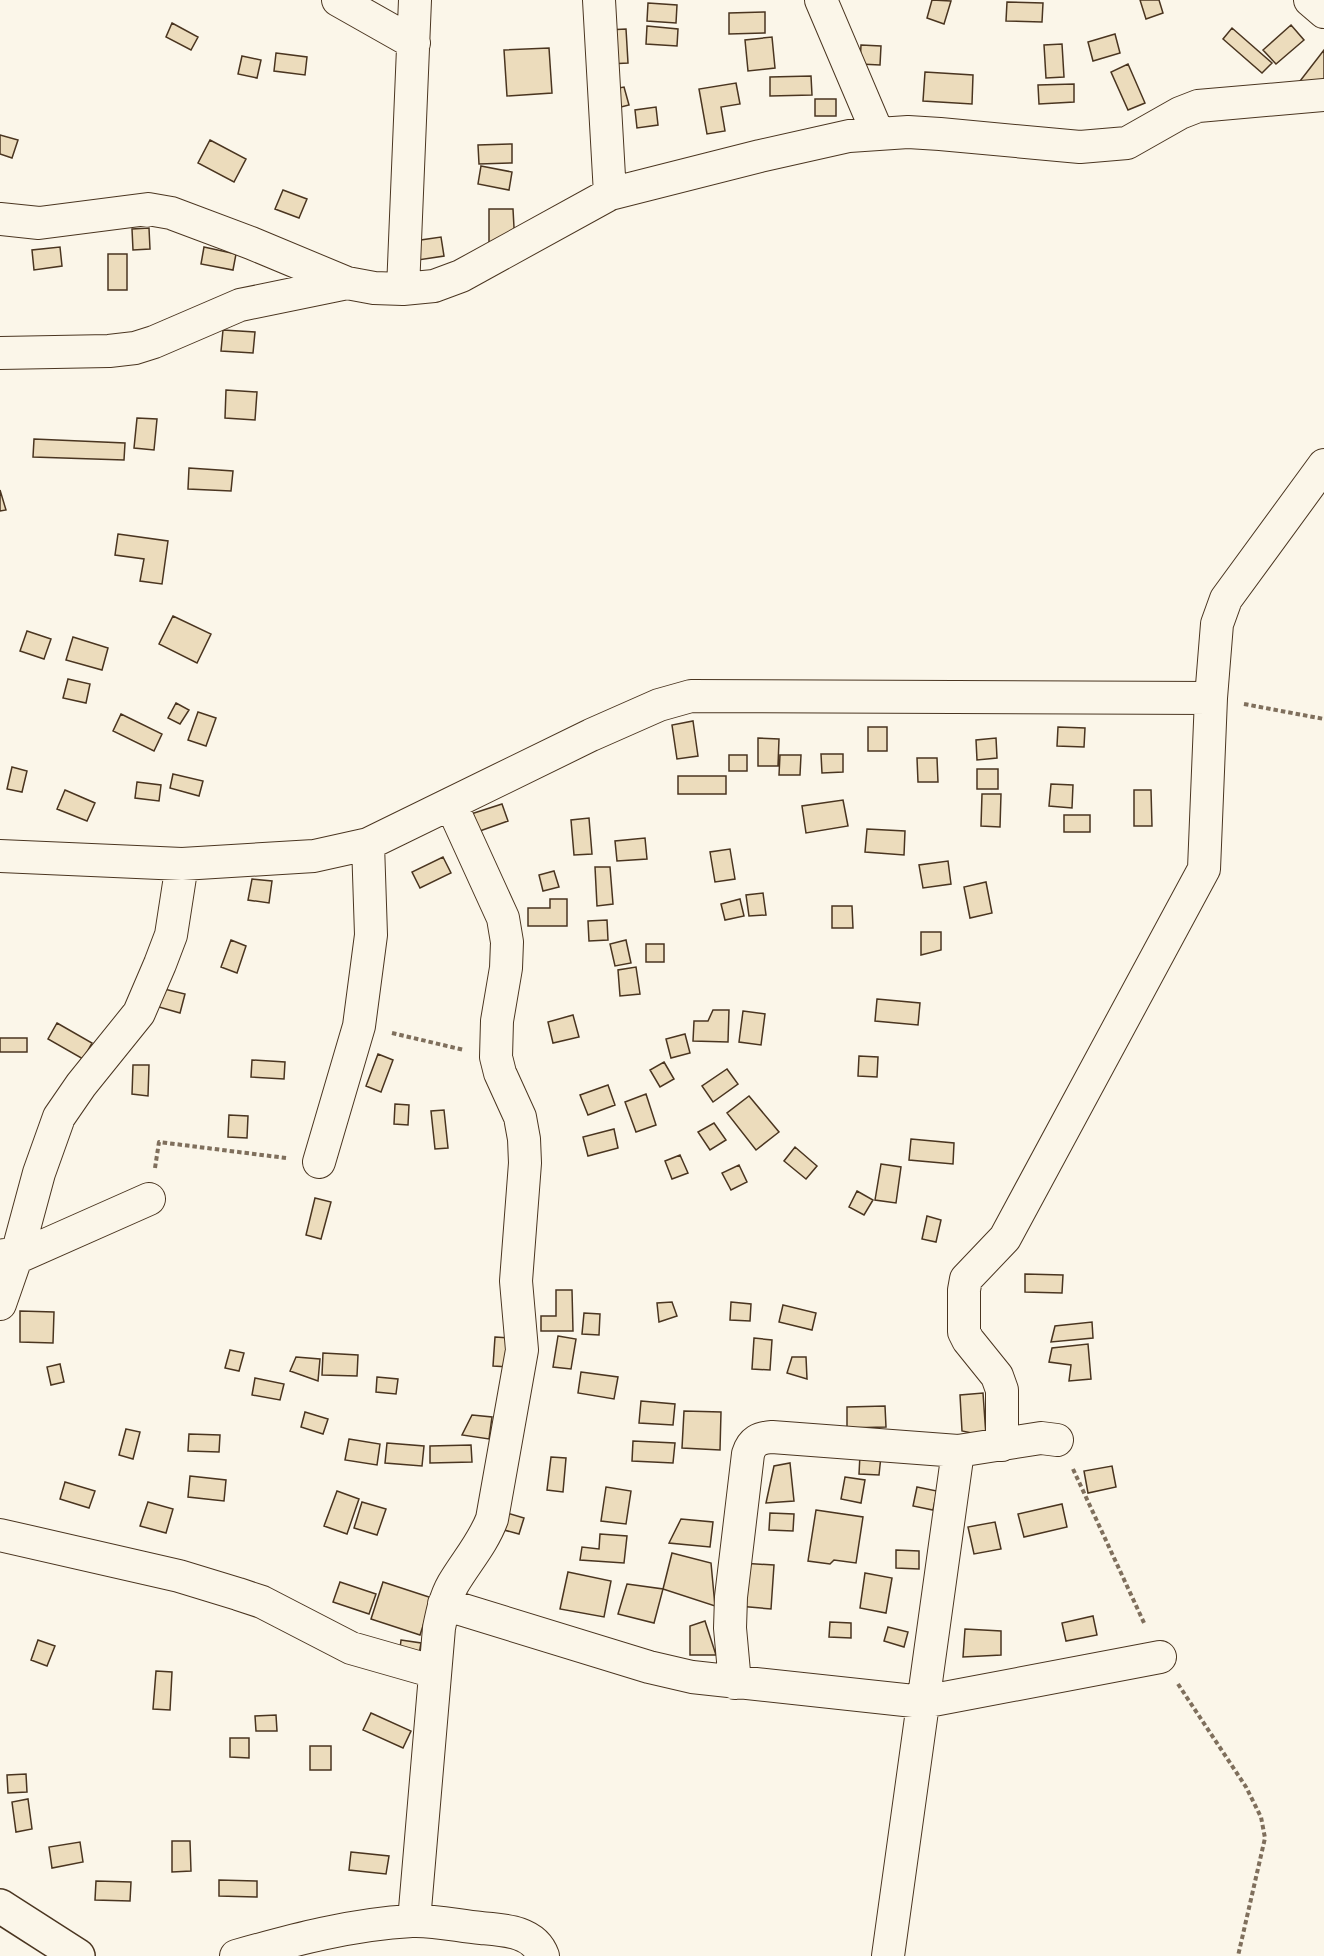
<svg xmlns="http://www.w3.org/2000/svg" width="1324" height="1956" font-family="Manrope,sans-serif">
  <rect width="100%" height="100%" fill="#fbf6e9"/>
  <path fill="#ecdcbc" stroke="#4a3520" stroke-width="1.5" d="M932,0L951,1L944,24L927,18Z
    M1140,0H1159L1163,13L1146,19Z
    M1007,2L1043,3L1042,22L1006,21Z
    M648,3L677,5L676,23L647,21Z
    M765,12V33L729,34V13Z
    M172,23L198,37L191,50L166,37Z
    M1291,25L1304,40L1276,64L1263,50Z
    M647,26L678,29L677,46L646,44Z
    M1232,28L1272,63L1262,73L1223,39Z
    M626,29L628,63L609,64L607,30Z
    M1115,34L1120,53L1093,61L1088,42Z
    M772,37L775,68L748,71L745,40Z
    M1062,44L1064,77L1046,78L1044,45Z
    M861,45L881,46L880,65L860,64Z
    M549,48L552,93L507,96L504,50Z
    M1324,50V80L1290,94Z
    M276,53L307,57L305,75L274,71Z
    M242,56L261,60L257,78L238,74Z
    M1128,64L1145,103L1128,110L1111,72Z
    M925,72L973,75L972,104L923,101Z
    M811,76L812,95L770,96V77Z
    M736,83L740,104L721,107L725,131L707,134L699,89Z
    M1074,84V102L1039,104L1038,85Z
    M624,87L629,105L605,111L608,90Z
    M815,99H836V116H815Z
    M656,107L658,125L637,128L635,110Z
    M0,135L18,140L12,158L0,154Z
    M210,140L246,159L234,182L198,163Z
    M512,144V163L479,164L478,145Z
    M481,166L512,172L509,190L478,184Z
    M283,190L307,199L299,218L275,209Z
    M489,209H513L515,246H489Z
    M149,228L150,249L133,250L132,229Z
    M441,237L444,256L418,260L414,241Z
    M60,247L62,266L34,270L32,250Z
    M204,247L236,254L233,270L201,264Z
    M108,254H127V290H108Z
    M223,330L255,332L253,353L221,351Z
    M226,390L257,392L255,420L225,418Z
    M137,418L157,419L154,450L134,448Z
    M34,439L125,443L124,460L33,457Z
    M189,468L233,471L231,491L188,489Z
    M0,490L6,510L0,511Z
    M118,534L168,541L162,584L140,581L144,559L115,555Z
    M173,616L211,634L197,663L159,644Z
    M27,631L51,639L44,659L20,651Z
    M73,637L108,648L102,670L66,660Z
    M68,679L90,684L86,703L63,698Z
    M176,703L189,710L180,724L168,718Z
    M198,712L216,718L206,746L188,740Z
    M121,714L162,734L154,751L113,731Z
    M693,721L698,756L677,759L672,725Z
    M868,727H887V751H868Z
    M1058,727L1085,728L1084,747L1057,746Z
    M758,738L779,739L778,766H758Z
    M996,738L997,758L977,760L976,740Z
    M821,754H843V772L822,773Z
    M729,755H747V771H729Z
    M780,755H801L800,775H779Z
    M917,758H937L938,782H918Z
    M12,767L27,771L22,792L7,789Z
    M977,769H998V789H977Z
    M173,774L203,781L199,796L170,788Z
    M678,776H726V794H678Z
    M137,782L161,785L159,801L135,798Z
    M1051,784L1073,785L1072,808L1049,806Z
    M65,790L95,803L87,821L57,809Z
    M1134,790H1151L1152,826H1134Z
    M982,794H1001L1000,827L981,826Z
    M843,800L848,826L806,833L802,806Z
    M502,804L508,821L477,832L471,814Z
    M1064,815H1090V832H1064Z
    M589,818L592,854L574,855L571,820Z
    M867,829L905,831L904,855L865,852Z
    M645,838L647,859L617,861L615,841Z
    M730,849L735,879L715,882L710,852Z
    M443,857L451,873L420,888L412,872Z
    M948,861L951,884L923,888L919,865Z
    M595,867H610L613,904L597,906Z
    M554,871L559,887L543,891L539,875Z
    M252,879L272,881L269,903L248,900Z
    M986,882L992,913L970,918L964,887Z
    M763,893L766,915L749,916L746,895Z
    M550,899H567V926H528V908H550Z
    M740,899L744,916L725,920L721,904Z
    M832,906H852L853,928H832Z
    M607,920L608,940L589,941L588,921Z
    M921,932H941V950L921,955Z
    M231,940L246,946L237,973L221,967Z
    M626,940L631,963L615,966L610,944Z
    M646,944H664V962H646Z
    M636,967L640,994L620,996L618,970Z
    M156,987L185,994L180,1013L152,1005Z
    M877,999L920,1003L918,1025L875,1021Z
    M713,1010H729L728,1042L693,1041L694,1021H708Z
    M743,1011L765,1014L761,1045L739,1042Z
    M573,1015L579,1037L553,1043L548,1022Z
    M57,1023L92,1043L83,1059L48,1039Z
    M685,1034L690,1053L671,1058L666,1039Z
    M0,1038H27V1052H0Z
    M378,1054L393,1060L381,1092L366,1086Z
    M859,1056L878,1057L877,1077L858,1076Z
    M252,1060L285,1062L284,1079L251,1077Z
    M664,1062L674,1079L660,1087L650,1070Z
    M133,1065H149L148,1096L132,1094Z
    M727,1069L738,1084L713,1102L702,1086Z
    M608,1085L615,1105L588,1115L580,1095Z
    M646,1094L656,1125L636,1132L625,1102Z
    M749,1096L779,1132L756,1150L727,1113Z
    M395,1104L409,1105L408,1125L394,1124Z
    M444,1110L448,1148L435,1149L431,1111Z
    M229,1115L248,1116L247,1138L228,1137Z
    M714,1123L726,1140L710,1150L698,1132Z
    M614,1129L618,1148L588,1156L583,1137Z
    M911,1139L954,1143L953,1164L909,1160Z
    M795,1147L817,1166L806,1179L784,1161Z
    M680,1155L688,1173L672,1179L665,1161Z
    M881,1164L901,1167L896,1203L875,1200Z
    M739,1165L747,1182L731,1190L722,1173Z
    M857,1191L873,1200L864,1215L849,1207Z
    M315,1198L331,1202L321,1239L306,1235Z
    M927,1216L941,1220L936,1242L922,1239Z
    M1025,1274L1063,1275L1062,1293L1025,1292Z
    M556,1290H572L573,1331H541V1316H556Z
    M672,1302L677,1316L659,1322L657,1303Z
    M731,1302L751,1304L750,1321L730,1320Z
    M783,1305L816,1313L812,1330L779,1322Z
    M20,1311L54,1312L53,1343L20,1342Z
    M584,1313L600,1314L599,1335L582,1334Z
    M1092,1322L1093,1338L1051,1342L1055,1326Z
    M558,1336L576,1339L571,1369L553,1367Z
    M495,1337L512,1338L510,1367L493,1366Z
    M754,1338L772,1340L770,1370L752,1369Z
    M1088,1344L1091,1379L1069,1381L1071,1365L1049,1362L1052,1348Z
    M230,1350L244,1353L239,1371L225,1368Z
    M323,1353L358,1355L357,1376L322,1375Z
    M296,1357L320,1359L318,1381L290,1371Z
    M792,1357H806L807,1379L787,1373Z
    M60,1364L64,1382L51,1385L47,1367Z
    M581,1372L618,1377L614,1399L578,1393Z
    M377,1377L398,1379L396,1394L376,1392Z
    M255,1378L284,1384L280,1400L252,1395Z
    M983,1393L986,1436L962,1431L960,1395Z
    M641,1401L675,1404L673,1425L639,1423Z
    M885,1406L886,1427L847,1428V1407Z
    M684,1411L721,1412L720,1450L682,1448Z
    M305,1412L328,1419L323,1434L301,1427Z
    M472,1415L492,1417L489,1439L462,1435Z
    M126,1429L140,1432L133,1459L119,1455Z
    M189,1434L220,1435L219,1452L188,1451Z
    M349,1439L380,1444L377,1465L345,1460Z
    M633,1441L675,1443L673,1463L632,1461Z
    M387,1443L424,1446L422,1466L385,1463Z
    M471,1445L472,1462L430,1463V1446Z
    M860,1455L881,1456L879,1475L859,1474Z
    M551,1457L566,1458L563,1492L547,1490Z
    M790,1463L794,1501L766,1503L774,1466Z
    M1112,1466L1116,1487L1088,1493L1084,1471Z
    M190,1476L226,1480L224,1501L188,1497Z
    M845,1477L865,1480L861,1503L841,1499Z
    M65,1482L95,1491L89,1508L60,1499Z
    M606,1487L631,1491L626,1524L601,1521Z
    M917,1487L937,1491L933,1510L913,1506Z
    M337,1491L359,1499L347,1534L324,1526Z
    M148,1502L173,1509L166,1533L140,1526Z
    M362,1502L386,1509L377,1535L354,1528Z
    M1062,1504L1067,1527L1024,1537L1018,1514Z
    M816,1510L863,1517L856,1563L834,1560L830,1564L808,1561Z
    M500,1511L524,1518L519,1534L489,1526Z
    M770,1513L794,1514L793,1531L769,1530Z
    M681,1519L713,1522L710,1547L669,1543Z
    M995,1522L1001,1549L974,1554L968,1527Z
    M600,1534L627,1536L624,1563L580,1560L582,1547L599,1549Z
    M896,1550L919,1551V1569L896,1568Z
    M672,1553L711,1563L715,1606L663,1589Z
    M741,1563L774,1565L771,1609L738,1606Z
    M568,1572L611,1581L604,1617L560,1609Z
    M865,1573L892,1578L886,1613L860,1608Z
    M340,1582L376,1594L369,1614L333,1602Z
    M383,1582L432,1598L420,1635L371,1619Z
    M627,1584L663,1589L654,1623L618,1614Z
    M1093,1616L1097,1635L1066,1641L1062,1623Z
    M705,1621L716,1655H690V1626Z
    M830,1622L851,1623V1638L829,1637Z
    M888,1627L908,1632L904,1647L884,1641Z
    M965,1629L1001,1631V1655L963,1657Z
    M38,1640L55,1646L47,1666L31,1660Z
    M401,1640L421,1643L418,1660L399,1658Z
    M156,1671L172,1672L170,1710L153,1709Z
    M371,1713L411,1731L403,1748L363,1730Z
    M276,1715L277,1731H256L255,1716Z
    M230,1738H249V1758L230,1757Z
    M310,1746H331V1770H310Z
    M26,1774L27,1792L8,1793L7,1775Z
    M28,1799L32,1829L16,1832L12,1802Z
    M172,1841H190L191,1871L172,1872Z
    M80,1842L83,1862L52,1868L49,1847Z
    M351,1852L389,1856L386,1874L349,1870Z
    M219,1880L257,1881V1897L219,1896Z
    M96,1881L131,1882L130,1901L95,1900Z"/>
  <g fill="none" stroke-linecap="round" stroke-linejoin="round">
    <g stroke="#4a3520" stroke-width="34">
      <path id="street" d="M338,0L414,43
        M599,0L610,194
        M821,0L878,134
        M1310,0L1324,12
        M0,219L39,223L148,209L171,213L251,243L347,283L374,288L403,289L434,286L461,276L610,194L760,156L849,136L908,132L940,134L1080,147L1127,143L1180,113L1198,106L1324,95
        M403,289L415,0
        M0,353L109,351L135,348L154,342L240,305L347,283
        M0,856L182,864L314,856L368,844L591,735L659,705L691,696L1211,698
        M319,1162L359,1026L371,935L368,844
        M4,1255L16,1258L149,1199
        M0,1304L16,1258L39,1173L59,1117L81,1085L139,1013L160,964L171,935L182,864
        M1002,1445V1390L997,1376L968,1340L964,1332V1290L966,1279L1005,1238L1204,869L1211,698L1217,624L1226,599L1324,465
        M0,1535L179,1576L238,1594L262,1602L351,1648L435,1672
        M444,1604L649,1667L692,1677L923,1702L1160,1657
        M735,1683L730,1628L731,1597L748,1454C752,1441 759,1438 772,1437L958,1451L1041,1438L1057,1440
        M414,1921L439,1628C442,1613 445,1598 453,1584C466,1562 483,1543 492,1519L522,1350L516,1281L525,1163L524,1139L520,1117L500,1073L496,1057L497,1021L506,968L507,942L503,918L451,804
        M236,1956C293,1940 352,1924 412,1921C434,1920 459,1926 481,1928C504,1930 534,1931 543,1956
        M888,1956L958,1451"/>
    </g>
    <g stroke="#4a3520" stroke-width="36">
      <path id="secondary" d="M0,1906L78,1956"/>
    </g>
    <path stroke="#7f6f5c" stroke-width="4" stroke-dasharray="4.5 3" stroke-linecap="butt" d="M1244,704L1324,719
      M392,1033L464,1050
      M155,1168L159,1142L286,1158
      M1073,1469L1145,1625
      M1178,1684L1246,1787L1261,1817L1265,1838L1238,1956"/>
    <use href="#street" stroke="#fbf6e9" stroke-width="32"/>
    <use href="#secondary" stroke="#fbf6e9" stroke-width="33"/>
  </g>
</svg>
